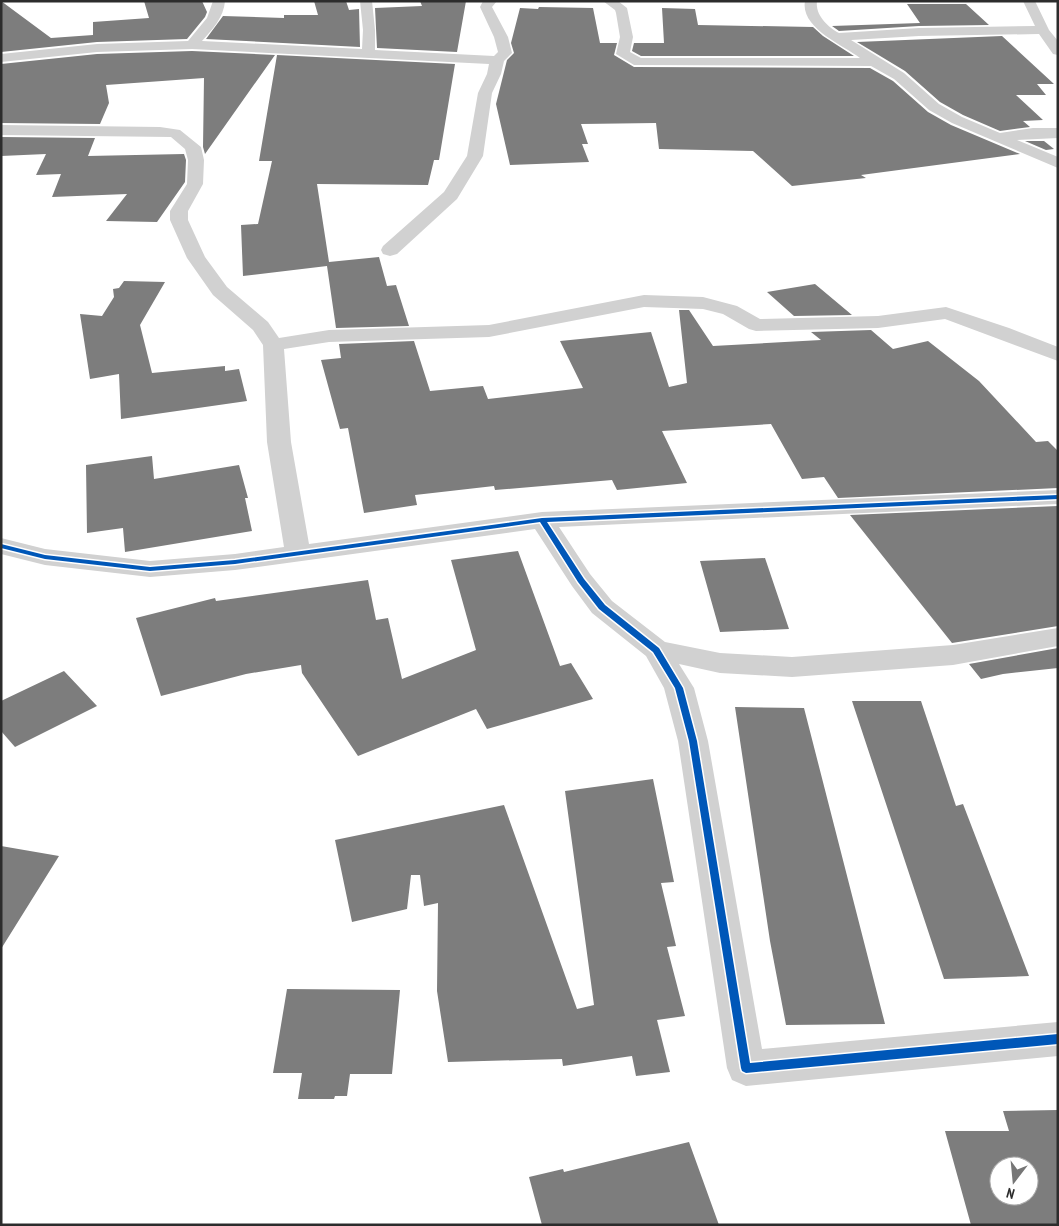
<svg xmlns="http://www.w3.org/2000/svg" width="1059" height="1226" font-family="'PT Sans Narrow',sans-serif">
  <rect width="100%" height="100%" fill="#fff"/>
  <path fill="#7d7d7d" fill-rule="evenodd" d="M1,1L51,38L93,35V22L149,18L144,1H202L207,12L205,17L187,39L97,42L1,52Z
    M314,1H346L349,10L359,9L360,47L206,39L223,16L284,18V15H318Z
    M420,1H466L457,52L377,48L375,8L422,6Z
    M907,4H966L989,25L919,26L839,31L832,26L920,23Z
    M539,7L593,8L600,43H617L614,55L634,67L870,68L893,81L928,112L951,125L1020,154L861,175L866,178L792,186L753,151L659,149L656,123L581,124L588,144H582L589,162L510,165L496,104L507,60L514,53L511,43L520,8L538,9Z
    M662,8L695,9L698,25L813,27L823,36L854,56H641L632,51L634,43H664Z
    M1002,36L1054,84H1037L1046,95H1016L1043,120L1023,121L1030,127L1000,131L963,115L940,102L905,71L857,42Z
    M192,51L275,55L205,154L203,147L204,78L106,85L109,103L100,124L1,123V64L97,54Z
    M277,55L455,64L439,160H434L428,185L317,184L329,262L379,257L387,286L396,285L409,326L336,328L327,266L243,276L241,225L258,224L272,161H259Z
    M1,137L95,138L88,156L184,154L186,160L185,182L157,222L106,221L127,194L52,197L61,174L36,175L46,154L1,156Z
    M1025,141H1044L1054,149L1046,150Z
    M124,281L165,282L140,325L152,373L225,366V371L239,369L247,401L121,419L119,374L90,379L80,314L102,316L114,297L113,289L119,288Z
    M815,284L852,315L794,316L767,292Z
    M679,310H689L713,346L821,340L811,332L871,330L893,349L928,341L979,381L1036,442L1048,441L1058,451V488L838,498L824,477L802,479L771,424L662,431L687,483L617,490L612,480L495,490L494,486L415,495L417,505L364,513L348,428L340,429L321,360L341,358L339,344L414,341L430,391L483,386L488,399L583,388L560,341L651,332L669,387L687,383Z
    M152,456L154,479L239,465L248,498H245L252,531L125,552L123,528L87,533L86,465Z
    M1058,506V626L952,643L850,515Z
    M518,551L560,666L571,663L593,699L487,729L476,709L358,756L302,673L301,665L246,674L161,696L136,618L215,598L216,601L368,580L376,620L388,618L402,679L476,650L451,560Z
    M765,558L789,629L720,632L700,561Z
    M1058,648V668L1003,674L981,679L969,664Z
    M64,671L97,706L15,747L1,731V701Z
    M852,701H921L956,806L963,804L1029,976L944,979Z
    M735,707L804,708L885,1024L786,1025L770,941Z
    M653,779L674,882L661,883L676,946L667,947L685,1016L657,1020L670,1072L636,1076L632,1056L563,1066L562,1059L448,1062L437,991L438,903L424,906L420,875H411L407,909L352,922L335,840L504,805L577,1009L594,1005L565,791Z
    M1,846L59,856L1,949Z
    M287,989L400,990L392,1074H350L347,1096H335L334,1099H298L302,1073H273Z
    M1058,1110V1225H971L945,1131H1009L1003,1111ZM999,1166H1029V1196H999Z
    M689,1142L719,1225H542L529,1177L563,1169L564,1172Z"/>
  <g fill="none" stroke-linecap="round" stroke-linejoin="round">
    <path fill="#d1d1d1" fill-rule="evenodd" d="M213,1H225C224,17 212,30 202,41L362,49L363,30L360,1H372L375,30V50L494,56L498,52L494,37L480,7L483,1H497L492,7L508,37L512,53L504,61L501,74L492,93L483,156L457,199L397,254L390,256L383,254L381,250L383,246L444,192L467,156L478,93L487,74L489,64L192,49L97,52L1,62V54L97,44L188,41L207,18Z
      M603,1H618L627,8L633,37L630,52L641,58H860C843,45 800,28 805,1H817C815,15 828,27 839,33L919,28L1035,26L1023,1H1035L1049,30L1058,41V55L1053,54L1039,34L919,36L851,40L904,73L939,104L962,117L1000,133L1033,128H1058V138L1017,140L1058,157V168L952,123L929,110L894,79L871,66L634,65L616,54L620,37L616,13L615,10Z
      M1,125L160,127L180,130L201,147L204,160L203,184L188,211V220L205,257L227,287L268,322L279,338L329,330L489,325L644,295L703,297L737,306L760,319L878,316L946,307L1009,328L1058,347V361L945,319L878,328L756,331L749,329L723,314L703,309L644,307L489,337L329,342L284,349L291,442L309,544L542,512L1058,490V504L559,527L590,574L612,601L665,642L720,653L792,657L953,645L1058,628V646L953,665L792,677L720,673L679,664L694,688L708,741L762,1049L1058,1022V1056L746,1086L732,1080L727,1068L678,741L664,688L646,656L592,613L572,586L535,529L235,570L150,577L45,565L1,554V538L45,549L150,561L235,554L284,547L267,442L263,345L253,330L213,295L187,258L170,220V211L187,184L188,160L185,149L171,137L1,135Z"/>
    <g stroke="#fff" stroke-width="3">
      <path id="cycleway" d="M1058,495V499L547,522L584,579L605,605L659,648L683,688L697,741L750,1063L1058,1034V1044L746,1073L742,1071L741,1068L689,741L675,688L653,652L599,609L578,582L540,522L235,564L150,571L45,559L1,548V544L45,555L150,567L235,560L542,518Z"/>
    </g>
    <use href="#cycleway" fill="#0057b8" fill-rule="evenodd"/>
  </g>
  <rect width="1059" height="1226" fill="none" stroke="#2c2c2c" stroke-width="5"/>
  <g transform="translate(1014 1181) rotate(196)"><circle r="24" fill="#ffffff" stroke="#ababab"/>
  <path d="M0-4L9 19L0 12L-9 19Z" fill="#767676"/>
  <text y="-8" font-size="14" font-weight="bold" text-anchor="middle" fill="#2c2c2c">N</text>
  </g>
</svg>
